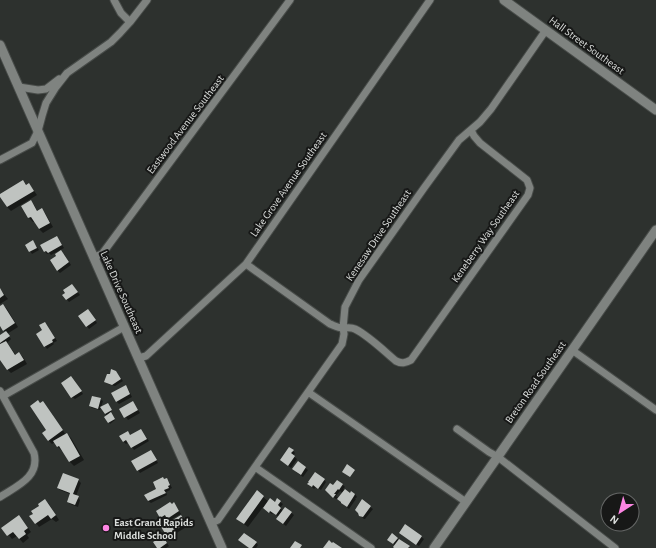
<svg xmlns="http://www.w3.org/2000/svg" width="656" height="548" font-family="'Alegreya Sans',sans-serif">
  <rect width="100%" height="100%" fill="#2d312e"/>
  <path fill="#0007" fill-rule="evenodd" d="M23,181L27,185L29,184L37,195L11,211L7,207L0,195Z
    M30,202L34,205L38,212L42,210L45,213L53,227L43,233L39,229L35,221L33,222L29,218L22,206Z
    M57,237L64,248L51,255L49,253L47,254L45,251Z
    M35,244L39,250L32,254L26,245Z
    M64,254L71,265L60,273L57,270Z
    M72,285L80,295L69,302L63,295Z
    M0,289L8,299L0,304Z
    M3,305L7,309L18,327L7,334L11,339L7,343L16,355L19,353L23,357L27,364L11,373L8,370L0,358V336L6,332L0,326V307Z
    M90,313L97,323L89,329L87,326Z
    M45,323L47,325L57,341L53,343L54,344L47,349L45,346L44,330Z
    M116,372L123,381L115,386L108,384L105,382L110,376Z
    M74,380L83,394L75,399L72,397Z
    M125,387L128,389L132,397L119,404L116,401Z
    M100,399L103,401L100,410L92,408L90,406Z
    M38,401L41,403L46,406L66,435L67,434L71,438L84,460L74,466L70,462L63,450L62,451L58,447L55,442L52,444L48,440V430Z
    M133,402L140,413L128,420L120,409Z
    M109,405L112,411L109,413L115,420L110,424L105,417L108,416L105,414Z
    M141,430L149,441L134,450L129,442L126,444L123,441L128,432L131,436Z
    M151,451L158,463L140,473L138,470Z
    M293,451L295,453L293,456L297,459L291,468L281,460Z
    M298,463L308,470L303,477L296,472Z
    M166,479L169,482L172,488L170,489V490L166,492L167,495L151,503L148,501L146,495L158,489Z
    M78,480L81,483L76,496L80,500L78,507L70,504L68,501L70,494L60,490L58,488Z
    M324,480L326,482L321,490L316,487L314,489L309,484Z
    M343,485L345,487L343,489L350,494H355L357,497L355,499H356L349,509L344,505L338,498L336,499L328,493L333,487ZM340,491L343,493L339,499L336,496Z
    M257,492L269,502L275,503L277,500L283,504L280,508L283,511L285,508L294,515L286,526L277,519L279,517L273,513L272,514L263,507L248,527L237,519Z
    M45,500L49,504L59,520L56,522L52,519L39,527L31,516L34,514Z
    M172,505L176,506L181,514L170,520L167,518L163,520L161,518Z
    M370,507L373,509L365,519H364L361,516Z
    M181,516L188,526L170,537L168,535Z
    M23,521L31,532L27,535L29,538L23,543L17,536L12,539L3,528Z
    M405,525L424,539L419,546L402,535Z
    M397,538L399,540L410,548H395V545L388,540Z
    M165,540L169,546L166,548H159Z
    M256,543L258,545L256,548H250Z"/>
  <path fill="#bfc3c0" d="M23,180L26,185L29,183L34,191L7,207L0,197V194Z
    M31,200L37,211L42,208L50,223L39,229L31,217L28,218L21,206Z
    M57,236L62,245L48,253L46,251L44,252L40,245Z
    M33,240L37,248L29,252L25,245Z
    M61,250L69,262L57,271L50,260L56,256L55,254Z
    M72,284L78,292L66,300L62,295L65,293L63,290Z
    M0,288L4,295L0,298Z
    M3,304L15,323L3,331L0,326V306Z
    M88,309L96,320L86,327L78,316Z
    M45,322L55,338L52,340L53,342L44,347L36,334L42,330L39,325Z
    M6,331L10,336L0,343V335Z
    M6,341L15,355L19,352L24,360L7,370L0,360V344Z
    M111,369L116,371L121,379L112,385L104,382L107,374H110Z
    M71,376L82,391L71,398L61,383Z
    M126,385L130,394L116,402L111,393Z
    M92,396L101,398L98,409L89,406Z
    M38,400L40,403L43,401L63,430L48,441L42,433L46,430L30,406Z
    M133,401L138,410L124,418L119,409Z
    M108,403L112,410L105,414L100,407Z
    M111,412L115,419L108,423L104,417Z
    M141,429L147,439L131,448L126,440L123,442L119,436L128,431L130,435Z
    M67,433L80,456L69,462L59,446L57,447L53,441Z
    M289,447L294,450L291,453L295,456L288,466L280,460Z
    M151,450L157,460L137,471L131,461Z
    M298,461L306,467L301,475L292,469Z
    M347,464L355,470L350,477L342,472Z
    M315,472L325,479L318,489L313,485L312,487L307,484L309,482H308Z
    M63,473L79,479L73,494L79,496L75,505L67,502L70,493L57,488Z
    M163,477L164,479L167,478L170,485L168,486L169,488L164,490L166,493L148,501L144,495L156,489L153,482Z
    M337,480L343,484L339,490L338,489L334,494H336L333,498L325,490L330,483L333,485Z
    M345,489L350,493L351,491L355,494L354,496L347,507L341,503V502L337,499Z
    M257,490L264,496L244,524L236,519Z
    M270,498L275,502L277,498L281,501L278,505L281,508L276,515L270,511L269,513L263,508Z
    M45,499L56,515L51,519L48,515L35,524L29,516L33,514L31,511L39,506L38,504Z
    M362,499L371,506L363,517L359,516L358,513L355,510Z
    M170,502L172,504L174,502L179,511L167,519L165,515L160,518L156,511Z
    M285,507L292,512L283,524L276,519Z
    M19,515L28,528L24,531L26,534L19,539L13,532L7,536L1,528Z
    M181,515L186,523L167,536L161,527Z
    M405,524L422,536L416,545L399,533Z
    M244,533L257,542L252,548H249L238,540Z
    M392,533L398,538L393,544L387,540Z
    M163,536L167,543L160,548H157L153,542Z
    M399,539L410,546L408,548H394L393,547Z
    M329,540L332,543L333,542L342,548H323Z
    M295,541L302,545L300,548H290Z"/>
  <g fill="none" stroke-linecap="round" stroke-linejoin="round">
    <g stroke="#484c49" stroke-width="9">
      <path id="street" d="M114,0L121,13L130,22
        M19,87L38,90L46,89L59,79
        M0,160L32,143L38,131L42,116L46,103L56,87L67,73L111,42L120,33L130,22L147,0
        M94,257L102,254L290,0
        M246,264L330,324C335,326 338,328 343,328C347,328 351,327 355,329C369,336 384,351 396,361C402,364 405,363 411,360L528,195L530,188L527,180L480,143L474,136L471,130
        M572,350L656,410
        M138,358L146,356L246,264L430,0
        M0,391L34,453C40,477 17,486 0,497
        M308,392L466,502
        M3,396L124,327
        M457,429L489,452L498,457L615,548
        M255,467L371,548
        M211,523L218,520L255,467L342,344L344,334L343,328L345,307L359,280L424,188L459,140L480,122L491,109L546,30"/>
    </g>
    <g stroke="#484c49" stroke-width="11">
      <path id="secondary" d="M504,0L656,110
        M0,45L222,548
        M434,548L656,230"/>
    </g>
    <use href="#street" stroke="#7f8380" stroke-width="7"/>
    <use href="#secondary" stroke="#7f8380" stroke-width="9"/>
  </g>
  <circle fill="#fd86e3" stroke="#171817" stroke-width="1.5" cx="106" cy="528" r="4"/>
  <g text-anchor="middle" stroke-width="4" stroke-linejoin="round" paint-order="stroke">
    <g font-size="11" fill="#dbdedc" stroke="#171817">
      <text transform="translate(587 45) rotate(36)" y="4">Hall Street Southeast</text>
      <text transform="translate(185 124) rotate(-53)" y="4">Eastwood Avenue Southeast</text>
      <text transform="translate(288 184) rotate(-55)" y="4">Lake Grove Avenue Southeast</text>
      <text transform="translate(378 235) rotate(-56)" y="4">Kenesaw Drive Southeast</text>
      <text transform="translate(485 236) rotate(-55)" y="4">Keneberry Way Southeast</text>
      <text transform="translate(122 292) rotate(66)" y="4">Lake Drive Southeast</text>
      <text transform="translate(535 382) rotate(-55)" y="4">Breton Road Southeast</text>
    </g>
    <g font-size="11" font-weight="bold" fill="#dbdedc" stroke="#171817" text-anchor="start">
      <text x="114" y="526">East Grand Rapids<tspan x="114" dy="13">Middle School</tspan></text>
    </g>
  </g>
  <g transform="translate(620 512) rotate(216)"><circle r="19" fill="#171817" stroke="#656766"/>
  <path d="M0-3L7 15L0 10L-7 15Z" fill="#fd86e3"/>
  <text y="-6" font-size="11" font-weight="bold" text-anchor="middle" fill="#dbdedc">N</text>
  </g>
</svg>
